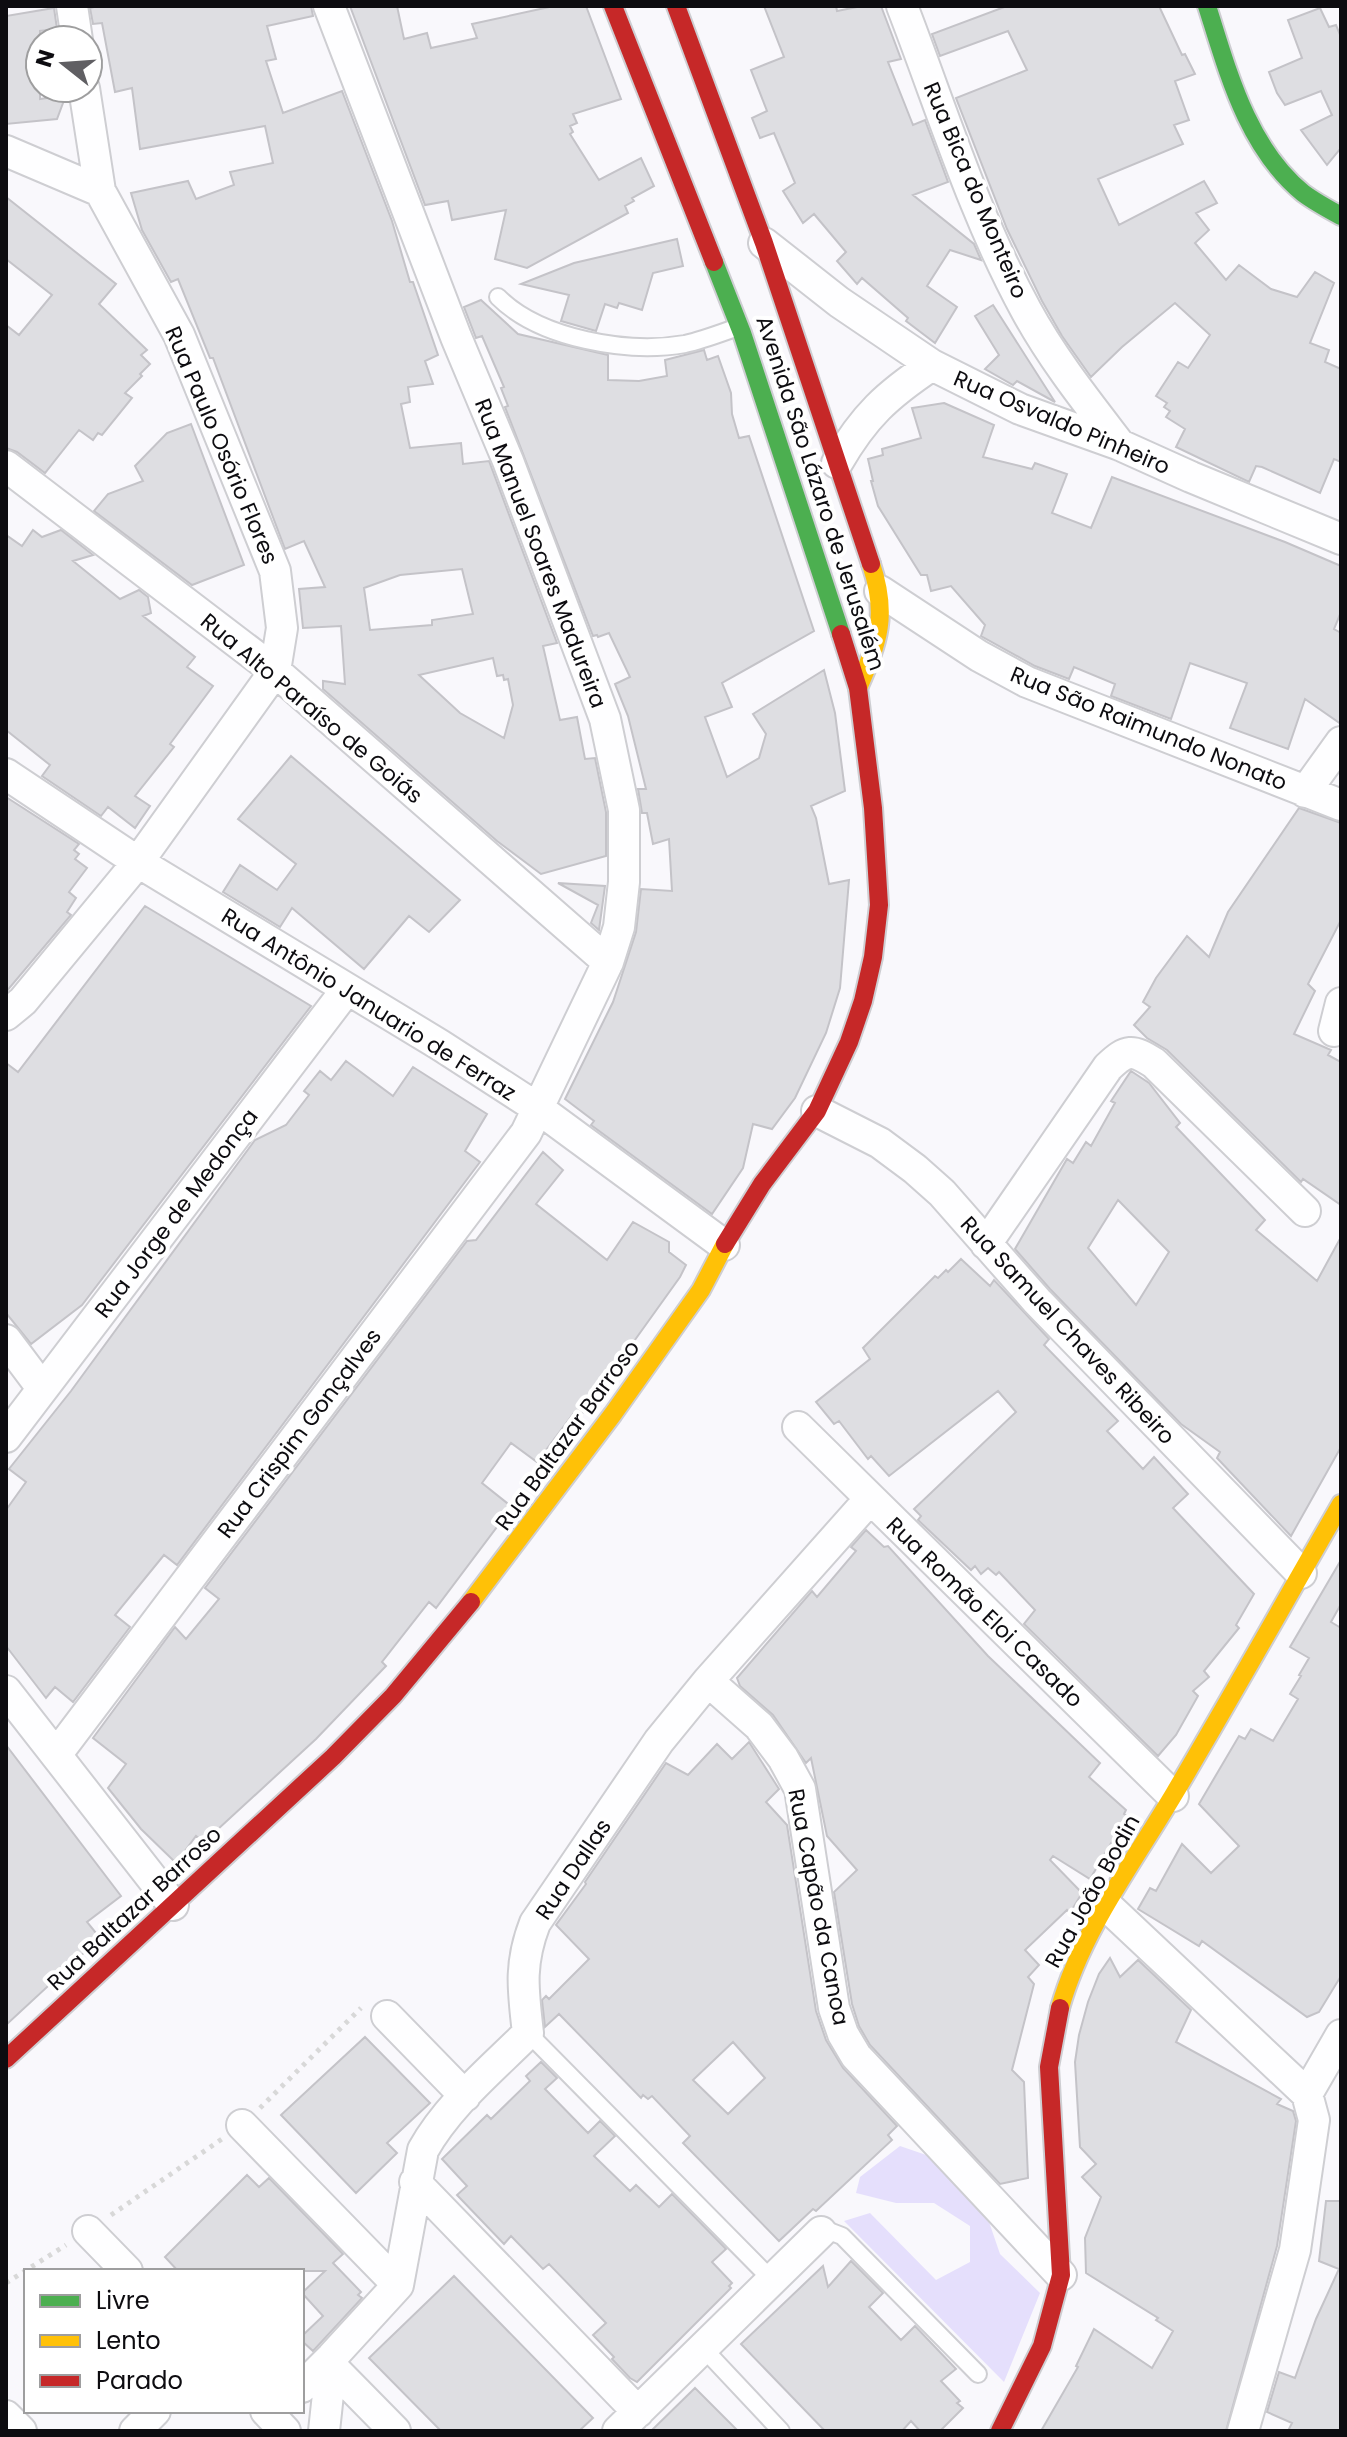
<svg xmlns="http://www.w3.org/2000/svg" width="1347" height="2437" font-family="Poppins,sans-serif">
  <rect width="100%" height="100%" fill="#f9f8fc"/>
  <path fill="#e5dffc" d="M900,2146L932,2157L987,2216L1000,2254L1040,2293L1004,2382L844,2221L870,2213L936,2280L970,2262V2226L934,2203H896L856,2193L860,2177Z"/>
  <path fill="#dedee2" stroke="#c4c3c8" stroke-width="2" fill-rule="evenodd" d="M98,6H311L313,16L267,26L276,59L266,61L283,113L342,91L392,221L410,282H413L438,355L425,361L433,384L408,387L410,402L401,404L410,448L461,443L463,464L489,461L557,643L543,646L560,720L577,717L585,759L595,758L606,812V856L541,874L497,841L323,689V681L345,684L341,626L303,628L299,589L325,587L304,541L285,549L213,358H210L178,279L171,282L142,230L131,193L188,181L196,199L234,185L230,172L273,163L265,126L140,149L132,88L115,92L102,23L93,24L90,8ZM462,569L473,614L432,620V625L370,630L364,588L400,575ZM493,658L497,676L503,675L504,680L508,679L513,705L504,738L460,713L419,675Z
    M350,6H397L404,39L427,33L431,48L477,38L472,24L554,6H586L621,99L573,114L577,123L570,126L573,132L570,134L599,180L641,158L654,186L632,198L634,201L625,206L628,213L527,268L495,259L506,210L452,220L448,201L425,205Z
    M764,6H836L837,11L862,6H881L901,59L888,62L913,125L925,120L948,182L913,195L974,244L981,260L950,250L927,286L957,307L935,343L906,321L908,318L862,278L857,284L837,261L846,252L814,214L803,223L783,191L795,183L774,133L760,138L752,118L767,111L751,70L784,57Z
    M1007,6H1159L1182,55L1185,54L1195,74L1175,81L1189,120L1174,125L1183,144L1098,179L1119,225L1204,181L1217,203L1196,213L1209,230L1195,243L1226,280L1239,265L1271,289L1297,297L1315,272L1334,283L1310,343L1329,350L1325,362L1341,369V462L1334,459L1320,493L1262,467L1256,466L1249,482L1176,447L1185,429L1166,417L1170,411L1164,407L1167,403L1156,396L1178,362L1188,368L1210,335L1175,303L1122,347L1091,377L1062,336L1042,301L1007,229L956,98L1027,70L1008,31L940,56L932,34Z
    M54,8L57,29L40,31V99L66,95L57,119L6,124V16Z
    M1320,8L1329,27L1336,25L1341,37V148L1327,165L1301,130L1332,115L1321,91L1285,105L1277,93L1269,72L1302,58L1288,20Z
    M6,197L116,284L99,304L147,350L141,355L150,364L140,374L142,376L125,393L132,398L102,435L98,433L93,440L79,430L45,473L17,452L6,448V325L19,335L52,295L6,259Z
    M677,239L683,266L653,273L642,310L619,303L617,308L605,304L596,331L561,321L569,295L521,284L574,263Z
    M481,300L518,334L608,355V380L639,381L667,376L665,360L704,350L707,360L718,356L731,393L732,414L739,438L749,436L814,631L722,683L732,707L705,717L727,777L759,758L766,734L753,714L824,670L835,713L845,791L811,806L816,818L829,884L849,880L840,988L826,1033L795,1098L772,1129L753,1124L743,1168L712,1214L591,1125L594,1121L565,1099L613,1002L636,932L641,889L672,891L669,839L653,844L647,813H642L638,789H646L628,716L615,684L630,677L609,633L598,637L597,635L593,636L505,407L508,406L501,388L504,387L482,336L476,338L464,307Z
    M993,305L1055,402L1017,381L1013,385L985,369L999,355L975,316Z
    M944,403L994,425L983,457L1032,469L1035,463L1067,474L1052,513L1091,528L1112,477L1285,542L1341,566V612L1334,629L1341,633V724L1305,699L1288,749L1230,728L1247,683L1190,663L1171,719L1111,696L1115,684L1074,667L1069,679L1035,666L981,636L985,625L951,586L931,591L927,575H921L878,506L871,481H873L868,459L883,455L882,449L921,438L912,408Z
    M191,424L244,565L192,585L94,511L108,494L143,481L135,466L167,433Z
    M33,530L42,537L61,530L93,555L73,561L120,599L139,590L148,597L151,613L143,616L195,657L187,667L213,686L170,744L174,747L135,796L150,806L135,828L108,807L101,816L42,776L50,765L6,730V535L22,546Z
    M291,756L460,900L429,932L409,916L364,969L292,908L280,927L223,892L240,865L277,890L296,864L238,819Z
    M6,797L79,844L74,850L79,854L75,859L87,868L69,892L76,898L67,912L71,915L6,992Z
    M1299,808L1341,823V920L1308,984L1315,991L1294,1034L1331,1050L1328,1055L1341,1062V1205L1303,1179L1301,1182L1167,1050L1147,1038L1134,1025L1150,1007L1143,1002L1156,978L1187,936L1209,957L1228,912Z
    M558,883L605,886L599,930L591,923L598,905Z
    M145,906L311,1006L82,1305L31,1344L6,1313V1063L18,1072Z
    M346,1061L393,1096L413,1067L487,1114L465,1151L480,1162L177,1565L164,1555L115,1615L130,1627L73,1702L55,1687L46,1698L6,1646V1510L26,1482L9,1469L71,1391L255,1140L286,1125L309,1095L304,1091L320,1071L331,1080Z
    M1131,1071L1149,1083L1180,1123L1176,1127L1265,1220L1256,1230L1317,1281L1341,1237V1447L1291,1536L1217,1458L1220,1452L1181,1424L1050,1289L1015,1249L1067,1159L1073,1163L1086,1142L1091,1146L1115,1103L1111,1101ZM1118,1200L1169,1252L1136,1305L1088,1248Z
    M543,1152L563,1170L536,1204L607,1260L633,1222L669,1242V1252L686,1265L680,1277L579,1418L573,1414L537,1462L511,1443L482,1483L512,1507L436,1608L429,1602L382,1662L386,1666L316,1739L204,1842L196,1836L176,1863L141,1829L108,1788L126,1764L93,1738L175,1627L186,1639L219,1599L205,1588L467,1241L476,1240Z
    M961,1259L990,1286L994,1280L1049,1339L1044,1345L1118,1421L1107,1431L1143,1469L1154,1457L1188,1494L1173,1508L1254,1594L1236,1625L1239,1628L1204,1671L1209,1677L1193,1691L1198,1696L1176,1735L1158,1756L1024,1624L1035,1610L999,1572L996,1575L988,1568L981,1574L975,1566L971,1570L918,1520L921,1516L914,1509L1016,1412L998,1391L889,1476L871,1456L868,1459L839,1421L834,1424L816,1402L870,1359L863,1348L935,1276L938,1278L946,1270L948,1272Z
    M866,1530L884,1547L888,1546L988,1656L1100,1763L1089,1777L1126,1810L1124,1814L1127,1816L1090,1879L1053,1856L1050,1860L1082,1893L1070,1913L1067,1910L1025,1950L1039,1965L1028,1977L1034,1984L1012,2070L1024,2082L1028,2178L1000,2184L870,2045L859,2026L852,2004L834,1892L857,1870L827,1836L811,1758L806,1763L773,1715L740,1686L737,1678L812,1591L817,1597L856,1551L851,1547Z
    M1341,1560V1604L1331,1622L1341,1628V1976L1319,2012L1307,2017L1202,1941L1199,1946L1138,1909L1150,1888L1156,1891L1182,1844L1211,1873L1239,1846L1199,1804L1239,1736L1245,1739L1251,1729L1273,1741L1298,1699L1290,1694L1301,1676L1299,1675L1309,1658L1290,1647Z
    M749,1742L779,1789L766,1802L787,1825L816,2011L826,2040L843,2068L897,2126L888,2135L892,2140L816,2211L813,2209L779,2241L683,2143L690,2136L652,2096L648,2099L643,2095L641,2098L559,2014L545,2027L542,2000L546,1996L549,1999L589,1959L556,1925L586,1884L585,1882L666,1763L688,1775L717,1744L732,1759ZM733,2042L765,2078L728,2114L693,2080Z
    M6,1745L121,1896L87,1922L100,1938L6,2025Z
    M1110,1958L1120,1977L1138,1960L1191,2010L1176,2042L1281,2099L1277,2104L1293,2111L1296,2121L1277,2246L1226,2431H1041L1078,2367L1076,2366L1094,2329L1152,2368L1173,2331L1156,2320L1158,2318L1086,2273L1085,2238L1101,2197L1082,2177L1096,2164L1080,2147L1075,2062L1079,2035L1088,2002L1099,1974Z
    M365,2037L430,2103L387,2143L397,2153L356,2193L281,2115Z
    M541,2062L557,2078L545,2089L588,2133L600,2121L615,2136L594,2156L630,2191L636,2185L659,2207L672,2194L726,2249L712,2262L732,2283L729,2286L731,2288L637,2382L630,2378L612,2359L614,2357L593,2335L606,2323L549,2264L543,2269L511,2236L504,2244L457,2195L467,2186L442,2159L487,2115L491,2119L530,2081L526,2076Z
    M247,2175L259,2187L269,2178L343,2254L333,2263L361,2292L358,2295L362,2298L313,2351L302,2341V2336L323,2316L302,2293L325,2271H178L165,2257Z
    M1326,2201H1341V2431H1288L1292,2423L1267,2412L1279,2372L1295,2378L1316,2319L1339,2269L1319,2261Z
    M851,2261L883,2293L869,2307L901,2340L915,2326L956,2369L941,2381L960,2401L957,2403L963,2408L940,2431H920L911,2421L902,2431H825L741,2344L823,2266L828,2287Z
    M454,2276L593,2418L579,2431H441L369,2358Z
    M695,2388L738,2431H651Z"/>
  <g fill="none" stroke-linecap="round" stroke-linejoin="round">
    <g stroke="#ceced2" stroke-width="20">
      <path id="lane" d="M498,297C540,339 628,354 685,344C703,340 721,333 738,327
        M528,2033L772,2280
        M821,2232L829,2231L842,2236L978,2374
        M703,2348L781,2431"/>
    </g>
    <g stroke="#ceced2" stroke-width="34">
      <path id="street" d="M72,6L77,40
        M902,6C941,107 974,215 1026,310C1052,358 1087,402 1120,445
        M6,151L100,191
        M764,243L839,302L932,365L1020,409L1120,445L1191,477L1341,539
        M837,463C864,416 887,395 932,365
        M6,466L275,671L608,962
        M880,591L979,656L1027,682L1341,805
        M6,774L138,862L440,1045L539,1109L724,1245
        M1305,792L1341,742
        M6,1015L23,1001L138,862L275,671L282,628L275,571L179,335L100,191L84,88
        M1334,1031L1341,1003
        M817,1111L880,1143L915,1169L942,1193L1037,1301L1301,1573
        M986,1244L1108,1067C1127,1049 1132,1049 1154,1063L1305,1211
        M6,1340L42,1388
        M798,1427L1173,1796
        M6,1437L347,989
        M708,1681L759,1726L783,1758L800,1789L834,2008L843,2034L856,2056L1061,2275
        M6,1691L173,1905
        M56,1755L526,1133L608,962L619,927L624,882V810L605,719L508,461L456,337L329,6
        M1107,1906L1307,2094
        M387,2016L465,2096
        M242,2125L398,2285
        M415,2182L638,2412
        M88,2231L127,2271
        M332,2367L395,2431
        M302,2387L332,2357
        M266,2411L285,2431
        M6,2416L21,2431
        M135,2431L155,2411
        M324,2431L332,2357L398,2285L423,2150C448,2105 492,2069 528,2033C523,1990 519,1964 535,1923L659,1741L708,1681L869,1500
        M618,2431L821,2232
        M1243,2431L1295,2250L1314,2120L1307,2094L1341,2035"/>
    </g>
    <g stroke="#ceced2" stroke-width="22">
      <path id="fast" d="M1207,6C1228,72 1247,147 1303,193C1315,202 1328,209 1341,216
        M714,262L742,333L841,634"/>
    </g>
    <g stroke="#ceced2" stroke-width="22">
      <path id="slow" d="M858,688C879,641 888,614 871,564
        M471,1602L613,1414L701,1290L725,1244
        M1060,2008C1082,1930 1133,1863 1174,1794C1231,1698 1285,1601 1341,1504"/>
    </g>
    <g stroke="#ceced2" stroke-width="22">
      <path id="jam" d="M613,6L714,262
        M676,6L764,243L871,564
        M725,1244L762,1184L817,1111L849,1042L863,1001L873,957L879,905L873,808L858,688L841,634
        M6,2059L333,1757L393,1696L471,1602
        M1000,2431L1042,2346L1061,2275L1049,2067L1060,2008"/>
    </g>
    <path stroke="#d8d8d8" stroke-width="5" stroke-dasharray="4 6" stroke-linecap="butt" d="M260,2108L361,2008
      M111,2215L222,2139
      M6,2283L66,2245"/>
    <use href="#lane" stroke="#fefeff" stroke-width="16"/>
    <use href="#street" stroke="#fefeff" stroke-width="30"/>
    <use href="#fast" stroke="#4caf50" stroke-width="18"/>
    <use href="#slow" stroke="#ffc107" stroke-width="18"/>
    <use href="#jam" stroke="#c62828" stroke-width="18"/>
  </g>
  <g text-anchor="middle" stroke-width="8" stroke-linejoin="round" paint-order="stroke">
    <g font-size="22" fill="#0d0c10" stroke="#fff">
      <text transform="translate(976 190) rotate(67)" y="8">Rua Bica do Monteiro</text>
      <text transform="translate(1062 422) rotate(23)" y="8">Rua Osvaldo Pinheiro</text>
      <text transform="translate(222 445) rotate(67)" y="8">Rua Paulo Osório Flores</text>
      <text transform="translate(821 493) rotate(72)" y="8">Avenida São Lázaro de Jerusalém</text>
      <text transform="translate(541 553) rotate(69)" y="8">Rua Manuel Soares Madureira</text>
      <text transform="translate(312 708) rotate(40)" y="8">Rua Alto Paraíso de Goiás</text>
      <text transform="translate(1149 728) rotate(22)" y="8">Rua São Raimundo Nonato</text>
      <text transform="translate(369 1004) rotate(32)" y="8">Rua Antônio Januario de Ferraz</text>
      <text transform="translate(176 1213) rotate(-53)" y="8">Rua Jorge de Medonça</text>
      <text transform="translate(1068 1330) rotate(47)" y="8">Rua Samuel Chaves Ribeiro</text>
      <text transform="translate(299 1433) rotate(-53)" y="8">Rua Crispim Gonçalves</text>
      <text transform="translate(567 1435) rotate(-54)" y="8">Rua Baltazar Barroso</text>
      <text transform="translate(985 1612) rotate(44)" y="8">Rua Romão Eloi Casado</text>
      <text transform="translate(573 1869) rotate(-56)" y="8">Rua Dallas</text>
      <text transform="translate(1092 1891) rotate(-61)" y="8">Rua João Bodin</text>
      <text transform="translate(819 1907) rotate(79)" y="8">Rua Capão da Canoa</text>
      <text transform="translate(134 1908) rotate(-43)" y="8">Rua Baltazar Barroso</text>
    </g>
  </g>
  <rect width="1347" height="2437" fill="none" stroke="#0d0c10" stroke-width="16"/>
  <rect x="24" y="2269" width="280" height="144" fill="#ffffff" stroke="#9e9e9f" stroke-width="2"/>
  <rect x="40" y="2295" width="40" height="12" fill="#4caf50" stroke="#9e9e9f" stroke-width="2"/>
  <text x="96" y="2309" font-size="24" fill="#0d0c10">Livre</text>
  <rect x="40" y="2335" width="40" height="12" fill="#ffc107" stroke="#9e9e9f" stroke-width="2"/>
  <text x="96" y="2349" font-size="24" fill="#0d0c10">Lento</text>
  <rect x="40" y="2375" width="40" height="12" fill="#c62828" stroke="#9e9e9f" stroke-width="2"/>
  <text x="96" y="2389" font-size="24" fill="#0d0c10">Parado</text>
  <g transform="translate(64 64) rotate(287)"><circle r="38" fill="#ffffff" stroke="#9e9e9f" stroke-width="2"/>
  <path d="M0-6L14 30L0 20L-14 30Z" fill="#605f63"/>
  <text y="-12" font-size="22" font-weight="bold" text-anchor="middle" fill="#0d0c10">N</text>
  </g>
</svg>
